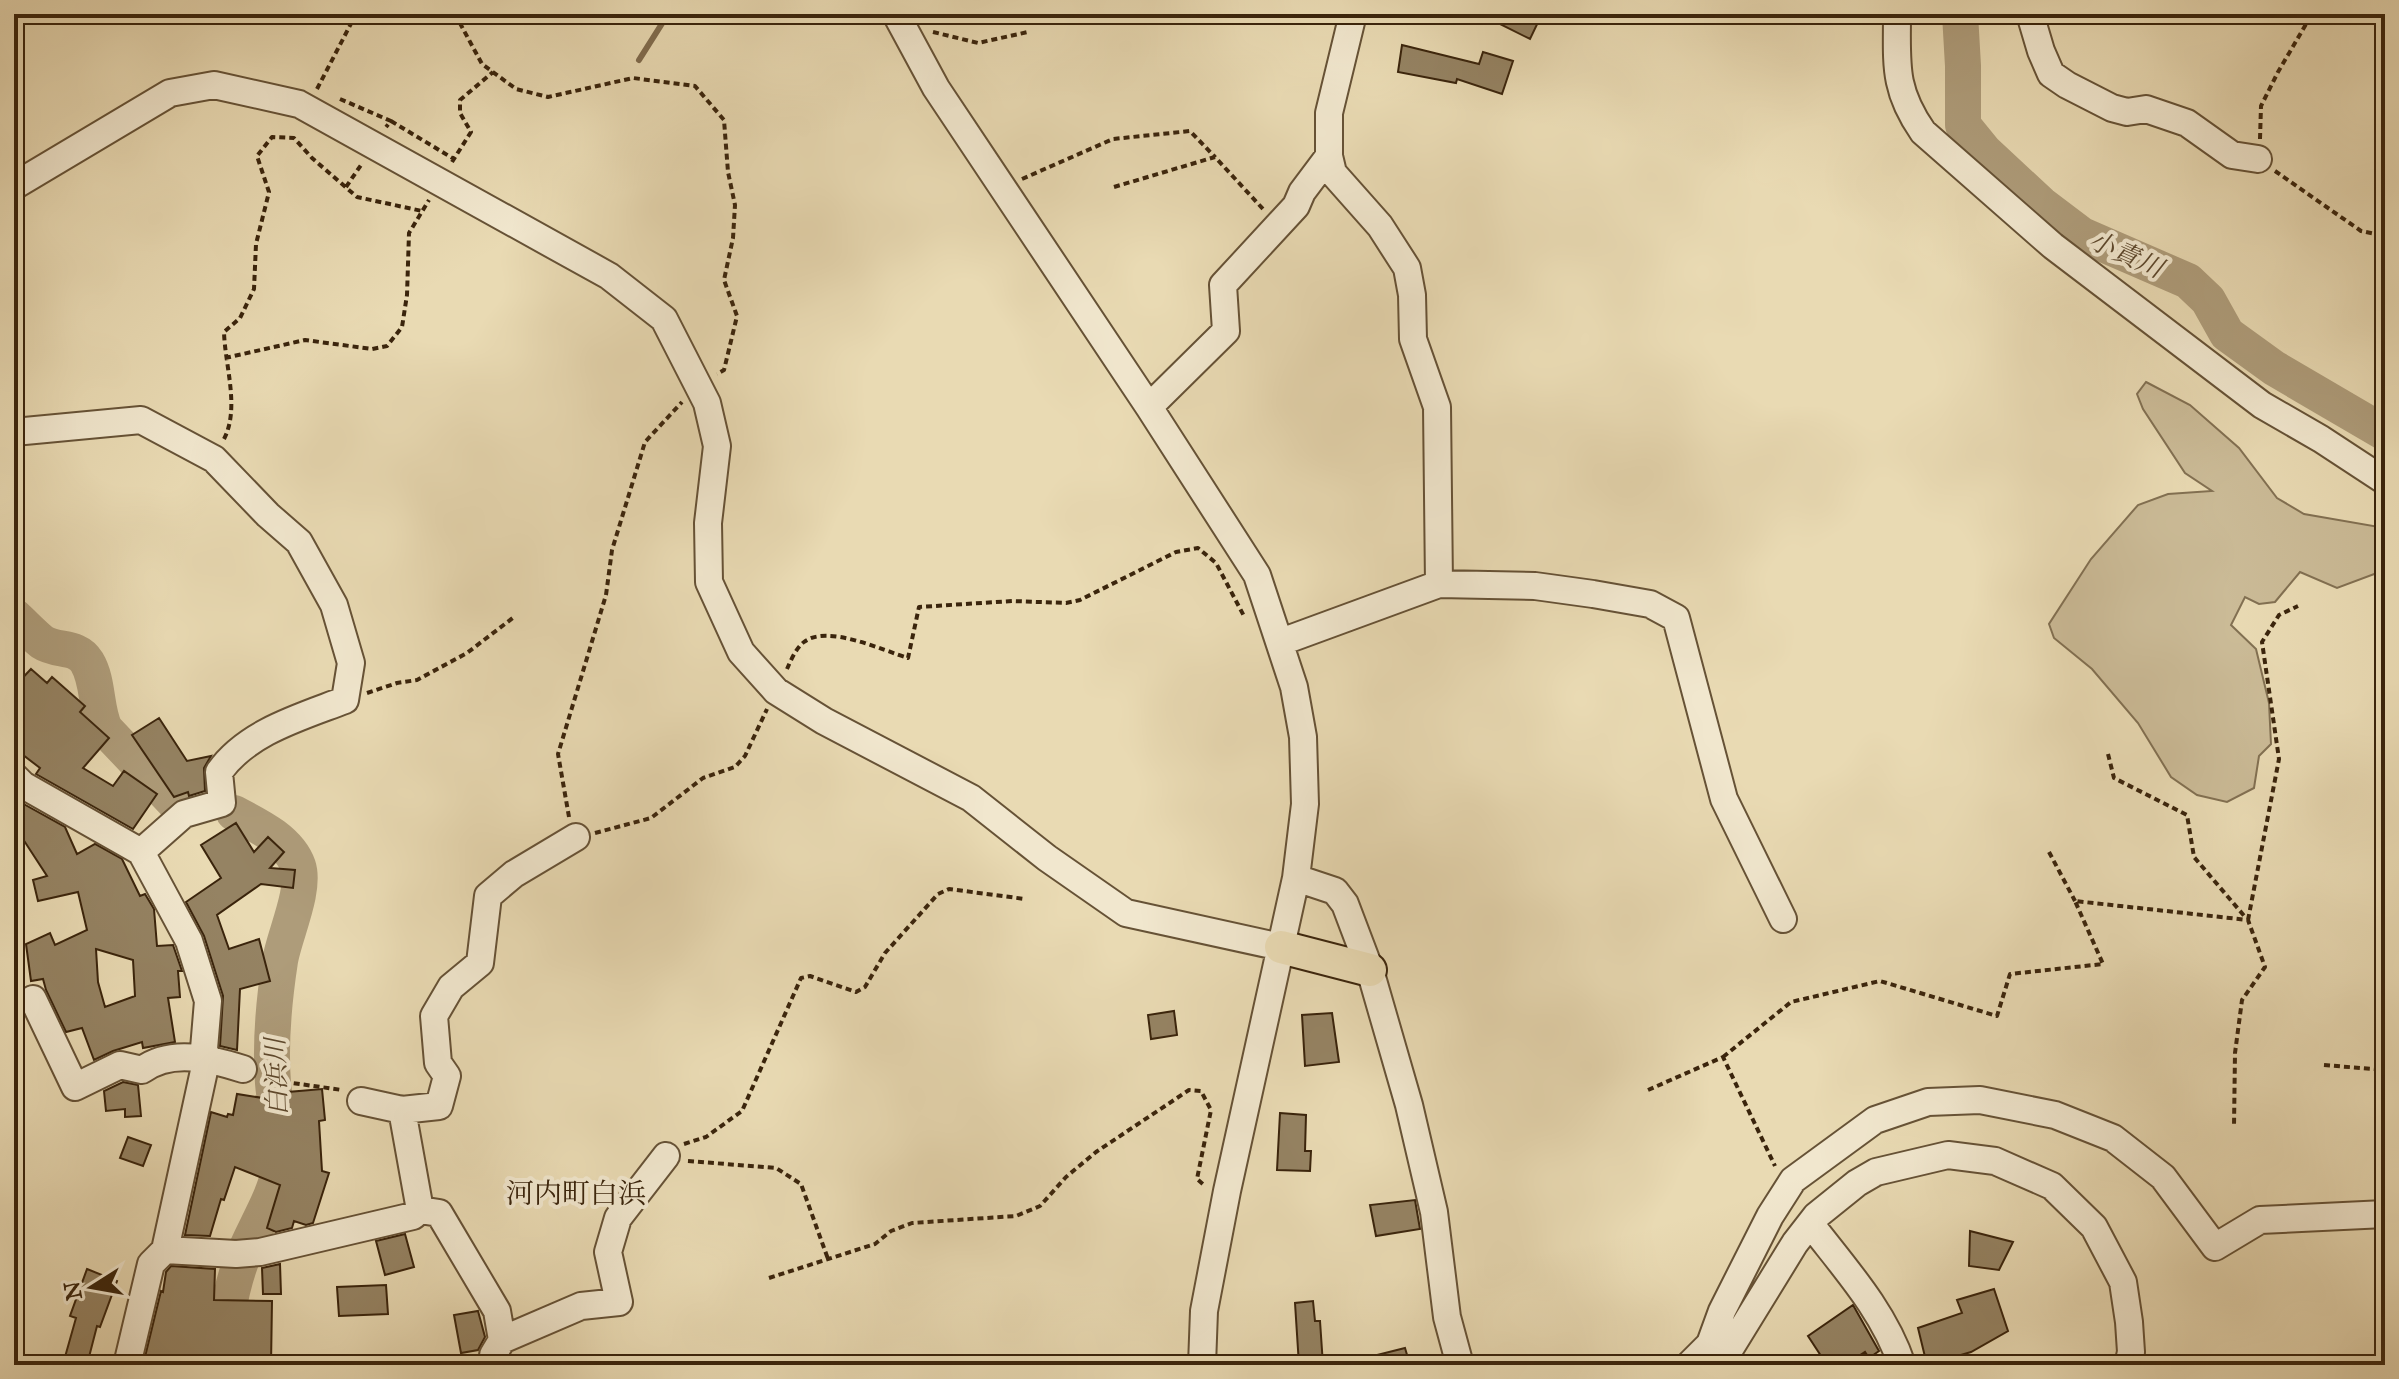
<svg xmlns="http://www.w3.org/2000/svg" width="2399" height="1379" font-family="'IM FELL Great Primer','Noto Serif JP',serif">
  <rect width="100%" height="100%" fill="#e9dab3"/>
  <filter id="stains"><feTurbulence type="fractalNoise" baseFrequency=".0025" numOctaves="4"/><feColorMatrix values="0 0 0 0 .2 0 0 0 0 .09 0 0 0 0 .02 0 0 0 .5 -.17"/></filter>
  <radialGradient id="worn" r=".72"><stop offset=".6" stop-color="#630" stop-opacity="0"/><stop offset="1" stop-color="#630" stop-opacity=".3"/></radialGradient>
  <path fill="#cbbb97" stroke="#827052" stroke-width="2" d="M2146,382L2190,405L2239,448L2277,498L2304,514L2385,528V570L2337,588L2300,572L2275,602L2259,604L2245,597L2231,625L2256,649L2269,703L2271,744L2259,756L2254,788L2227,802L2197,795L2171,777L2138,723L2092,669L2054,638L2049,624L2091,559L2138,505L2168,494L2212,491L2185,473L2143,409L2137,394Z"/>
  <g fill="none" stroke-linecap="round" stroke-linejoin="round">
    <path stroke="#806c4e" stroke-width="6" d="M639,60L663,22L659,14"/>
    <path stroke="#ae9c7a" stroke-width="36" d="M1960,14L1963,66V125L1985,152L2041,204L2082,235L2188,281L2208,300L2227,334L2274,368L2385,433
      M14,616C23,624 32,634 42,642C57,652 77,645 87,662C99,682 95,708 105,729L177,805
      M224,1365C221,1348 223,1334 227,1317C230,1299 234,1281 240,1264C252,1231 273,1202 280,1168C286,1139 275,1112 273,1083C270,1044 274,1000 280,961C284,936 306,890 298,866C289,840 257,825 234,813"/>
  </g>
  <path fill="#958363" stroke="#3a240c" stroke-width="2" fill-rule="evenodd" d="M1480,14H1542L1530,39Z
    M1402,45L1479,64L1483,52L1513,61L1502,94L1457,79L1456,83L1398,72Z
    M31,669L47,683L52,677L85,706L80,712L109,738L83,768L113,786L124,771L157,794L133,829L36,774L40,768L14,748V687Z
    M159,718L187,761L211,756L204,768L205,791L189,796L188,792L174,797L132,735Z
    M20,802L65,827L77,854L95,844L122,859L140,896L145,894L154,909L157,946L173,945L182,971H178L180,997L168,998L175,1042L143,1048L142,1042L113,1051L94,1060L82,1028L66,1032L46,990L43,979L31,981L26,944L50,933L55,945L87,930L78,892L38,901L33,880L47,876L21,836L14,840V813ZM96,949L133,960L135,996L105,1007L98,982Z
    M236,823L254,852L268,837L284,852L270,868L295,870L293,888L261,884L217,915L229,949L259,939L270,981L240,989L237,1050L220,1046L223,996L204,936L186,902L221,878L201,845Z
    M1174,1011L1177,1035L1151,1039L1148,1015Z
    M1332,1013L1339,1062L1305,1066L1302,1015Z
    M123,1082L138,1085L141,1116L125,1117V1109L106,1111L104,1091Z
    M322,1089L325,1120L319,1121L322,1171L329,1173L313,1223L306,1225L294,1221L292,1228L276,1232L267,1228L280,1185L235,1167L224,1200L221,1199L210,1236L185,1235L211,1112L227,1117L228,1114L233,1115L237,1094L289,1102L288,1092Z
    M1280,1113L1306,1115L1305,1151H1311L1310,1171L1277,1170Z
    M128,1137L151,1145L143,1166L120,1158Z
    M1415,1200L1420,1229L1376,1236L1370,1205Z
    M1970,1231L2013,1242L1999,1270L1969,1266Z
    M405,1234L414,1267L385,1275L376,1241Z
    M280,1264L281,1294H263L262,1268Z
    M171,1266L215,1269L214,1300L272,1301L271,1365H217L169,1357L167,1365L144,1361L161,1291L163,1292L166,1272Z
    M87,1269L117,1281L100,1327L97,1326L89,1357H65L76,1318L70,1316Z
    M386,1285L388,1314L339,1316L337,1287Z
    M1994,1289L2008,1331L1971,1352L1927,1365L1918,1328L1962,1313L1957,1300Z
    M1313,1301L1315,1321H1320L1323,1365H1299L1295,1303Z
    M1853,1305L1879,1351L1869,1358L1865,1352L1845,1365H1827L1808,1336Z
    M478,1311L485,1337L478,1350L461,1353L454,1315Z
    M1405,1348L1410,1365H1361V1359Z"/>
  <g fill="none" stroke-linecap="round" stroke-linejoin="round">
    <g stroke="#665236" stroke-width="30">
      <path id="minor" d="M896,14L936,88L1149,407L1257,575L1294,687L1303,737L1305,804L1296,878L1227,1191L1204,1311L1202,1365
        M1353,14L1329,113V156L1333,173L1380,226L1407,268L1412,295L1413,339L1437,407L1439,584
        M1897,14C1897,64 1893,89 1923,132L2053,246L2262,405L2321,439L2385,481
        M2030,14L2041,51L2051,74L2067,85L2112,108L2127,112L2146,109L2187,123L2232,155L2258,159
        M14,186L170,93L214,85L299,104L609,276L664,319L707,403L717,446L708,523L709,582L741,652L776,691L824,721L971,798L1047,858L1126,913L1281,947
        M1149,407L1226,331L1223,285L1296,206L1302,192L1329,156
        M14,432L141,420L214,459L268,515L299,542L334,605L351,663L345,700C301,717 247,732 219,772L222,803L184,814L141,852
        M1281,642L1439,584L1535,586L1593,594L1650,604L1676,618L1724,799L1783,919
        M14,776L23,785L141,852L189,941L208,1001L204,1049L207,1057L165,1250L151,1264L127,1365
        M1296,878L1335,891L1345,904L1370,970L1409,1105L1434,1212L1447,1317L1460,1365
        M33,999L75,1087L120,1065L142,1070C172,1048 211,1059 243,1069
        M361,1101L402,1110L439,1106L447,1076L438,1063L434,1016L451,987L480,963L488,896L514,874L576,837
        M402,1110L420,1210L439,1213L497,1311L502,1340L493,1355V1365
        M1808,1227L1816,1231C1849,1273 1885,1314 1902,1365
        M165,1250L236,1254L260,1252L413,1216L420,1210
        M502,1340L581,1306L619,1302L608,1252L618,1218L666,1156
        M1710,1344L1722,1311L1770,1216L1793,1180L1875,1120L1928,1102L1980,1100L2055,1115L2113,1138L2163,1177L2215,1247L2260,1220L2385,1214
        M1689,1365L1710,1344L1723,1350
        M1720,1365L1795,1243L1816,1216L1857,1183L1876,1172L1948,1155L1995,1161L2052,1186L2094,1227L2123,1282L2129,1322L2131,1352L2128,1365"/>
    </g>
    <g stroke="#3a240c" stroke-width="36">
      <path id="major" d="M1281,947L1370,970"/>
    </g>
    <path stroke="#3a240c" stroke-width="4" stroke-dasharray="6 4" stroke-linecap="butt" d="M455,14L482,64L516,89L548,97L633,78L695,86L724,120L728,172L735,205L733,238L724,280L737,316L724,370L717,374
      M933,32L978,43L1028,32
      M317,89L356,14
      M340,99L391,121L386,127
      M391,121L454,159
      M2260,139L2261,106L2278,72L2312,14
      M452,162L471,132L460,113V100L493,72
      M2275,171L2361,231L2385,236
      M1022,179L1113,139L1190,131L1215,157
      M346,187L361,165
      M1114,187L1215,157L1263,209
      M225,358L305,340L372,349L387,346L402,327L407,295L409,233L429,200
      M224,439C240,408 225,366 224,332L240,318L254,289L256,244L269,192L257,156L272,137L294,138L312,158L357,197L422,211
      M787,669C791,660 796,648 804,642C827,624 882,650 908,658L919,607L1012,601L1066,603L1080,600L1176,552L1198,548L1216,563L1245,618
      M367,693L397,683L417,680L467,653L514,617
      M2108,754L2114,778L2187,815L2194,857L2246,918
      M569,817L558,754L606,595L612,550L645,442L682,402
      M595,833L651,818L703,778L735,767L745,756L767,709
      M2049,852L2075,901
      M2248,920L2279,759L2262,642L2279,615L2298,606
      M1723,1057L1791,1002L1880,981L1997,1016L2010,974L2103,964L2075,901L2248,920L2265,967L2242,1000L2235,1053L2234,1127
      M2324,1065L2385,1070
      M264,1079L342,1090
      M1648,1090L1723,1057L1775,1166
      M684,1144L706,1137L742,1111L801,978L810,976L856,992L865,987L885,953L938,894L949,889L1025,899
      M688,1161L776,1168L801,1184L828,1259
      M769,1278L875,1244L891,1231L912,1223L1016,1216L1040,1206L1066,1177L1096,1152L1189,1090L1201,1091L1211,1110L1197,1179L1205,1186"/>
    <use href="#minor" stroke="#f1e7ce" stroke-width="26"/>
    <use href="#major" stroke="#e9dab3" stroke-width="32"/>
  </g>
  <g text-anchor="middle" stroke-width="8" stroke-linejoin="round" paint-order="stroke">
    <g font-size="26" font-style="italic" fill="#5d482d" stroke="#f1e7ce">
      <text transform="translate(2126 254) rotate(24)" y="9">小責川</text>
      <text transform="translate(276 1077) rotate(-92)" y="9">白浜川</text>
    </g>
    <g font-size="28" fill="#3a240c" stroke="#f1e7ce">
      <text x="576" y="1203">河内町白浜</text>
    </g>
  </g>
  <rect width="2399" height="1379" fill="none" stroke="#e9dab3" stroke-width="48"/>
  <rect x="16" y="16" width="2367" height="1347" fill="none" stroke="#3a240c" stroke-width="4"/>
  <rect x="24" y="24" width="2351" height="1331" fill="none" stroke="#3a240c" stroke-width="2"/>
  <g transform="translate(92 1287) rotate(259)" stroke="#f1e7ce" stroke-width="6" paint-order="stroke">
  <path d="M0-6L14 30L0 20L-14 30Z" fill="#3a240c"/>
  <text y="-12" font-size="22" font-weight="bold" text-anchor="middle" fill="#3a240c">N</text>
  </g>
  <rect width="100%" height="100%" filter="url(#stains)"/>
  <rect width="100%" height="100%" fill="url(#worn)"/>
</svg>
